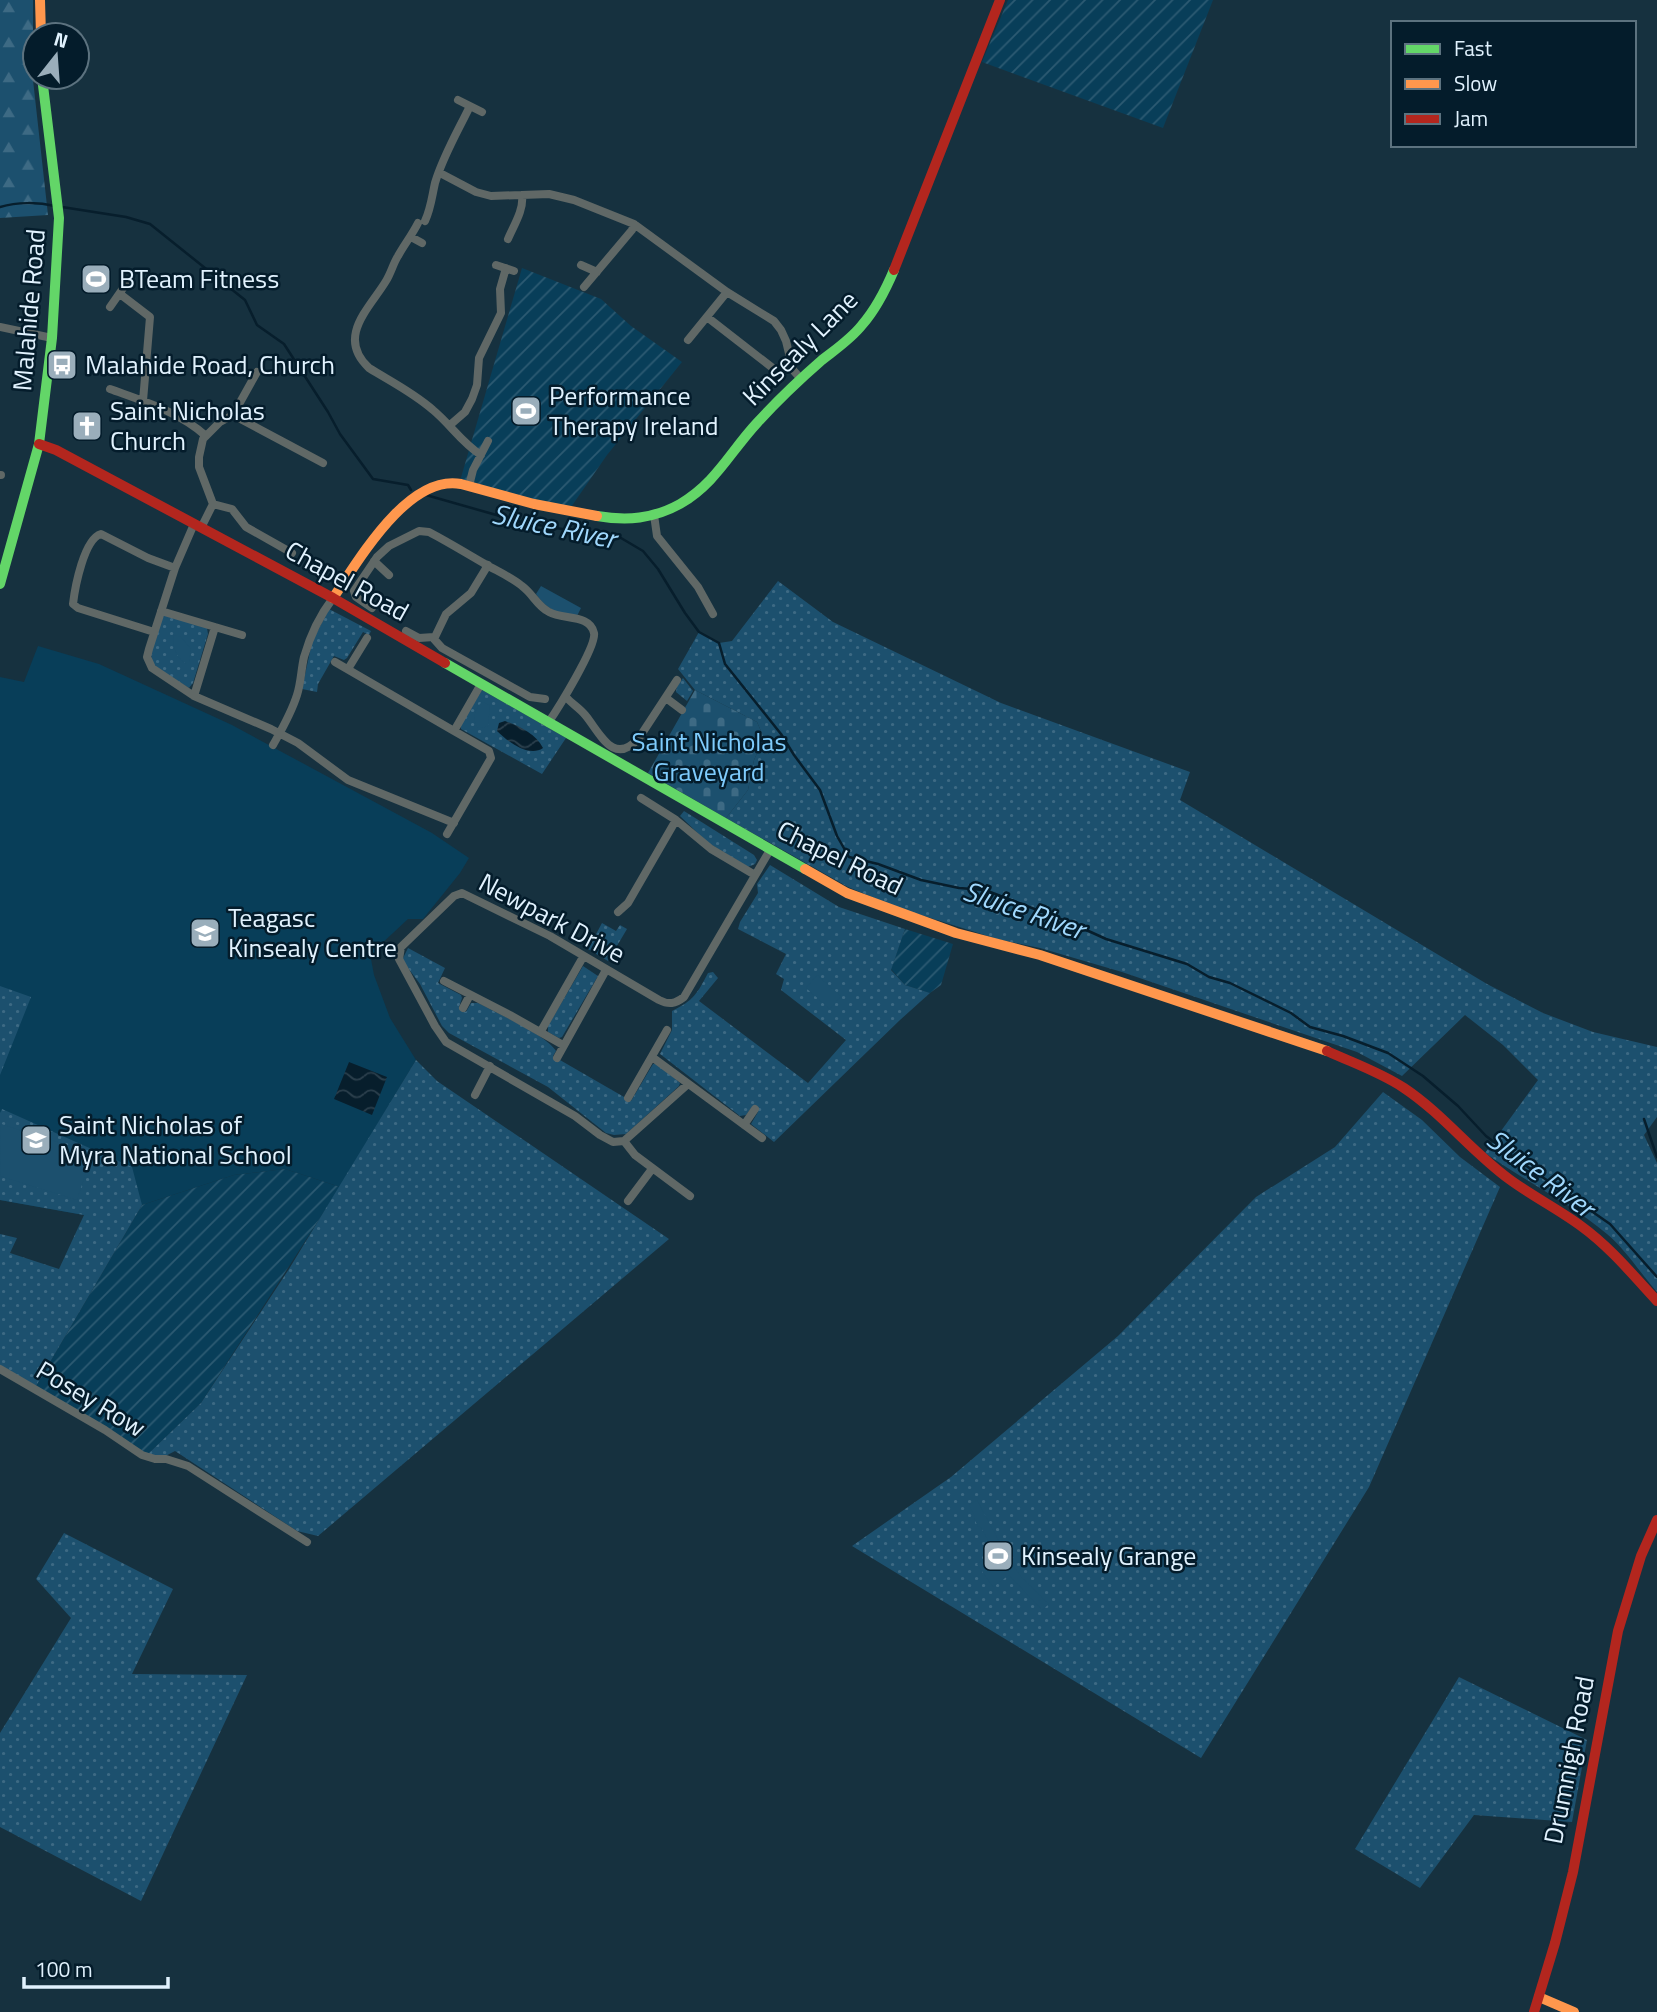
<svg xmlns="http://www.w3.org/2000/svg" width="1657" height="2012" font-family="'Titillium Web',sans-serif">
  <defs>
    <pattern id="industrial-furrows" width="10" height="10" patternUnits="userSpaceOnUse" patternTransform="scale(1.75)"><rect width="10" height="10" fill="#083e59"/><path d="M-1 1l2-2M0 10L10 0M9 11l2-2" fill="none" stroke="#2c5a72"/></pattern>
    <pattern id="grass-dots" width="8" height="8" patternUnits="userSpaceOnUse" patternTransform="scale(1.75)"><rect width="8" height="8" fill="#1c506e"/><path d="M2 2h.1M6 6h.1" fill="none" stroke="#3d6a84" stroke-width="1.8" stroke-linecap="round"/></pattern>
    <pattern id="forest-firs" width="22" height="20" patternUnits="userSpaceOnUse" patternTransform="scale(1.75)"><rect width="22" height="20" fill="#1c506e"/><path d="M5 1l3.5 6h-7zM16 11l3.5 6h-7z" fill="#3d6a84"/></pattern>
    <pattern id="cemetery-stones" width="16" height="16" patternUnits="userSpaceOnUse" patternTransform="scale(1.75)"><rect width="16" height="16" fill="#1c506e"/><path d="M2 7V4a2 2 0 0 1 4 0v3zM10 15v-3a2 2 0 0 1 4 0v3z" fill="#3d6a84"/></pattern>
    <pattern id="water-waves" width="16" height="10" patternUnits="userSpaceOnUse" patternTransform="scale(1.75)"><rect width="16" height="10" fill="#071e2c"/><path d="M0 5q4-4 8 0t8 0" fill="none" stroke="#2b3f4c"/></pattern>
  </defs>
  <rect width="100%" height="100%" fill="#16313f"/>
  <path fill="#083e59" d="M38,646L99,664L232,725L432,833L469,858L460,873L423,919H408L378,947L371,959L374,975L390,1018L416,1060L340,1187L285,1169L234,1175L142,1205L113,1208L84,1215L0,1200V677L24,682Z"/>
  <path fill="url(#industrial-furrows)" d="M1008,0H1213L1163,128L982,62Z
    M522,268L601,299L631,326L682,362L607,455L569,510L460,481Z
    M905,929L953,944L941,985L930,993L905,985L891,969Z
    M285,1169L340,1187L201,1403L146,1456L36,1386L142,1205L234,1175Z"/>
  <path fill="url(#grass-dots)" d="M778,581L833,622L1001,703L1190,772L1180,800L1487,984L1543,1013L1593,1032L1657,1047V1117L1644,1135L1657,1163V1292C1641,1274 1626,1250 1607,1234C1570,1203 1525,1181 1485,1153L1538,1080L1503,1045L1465,1015L1402,1076L1357,1052L1122,972L1040,948L997,939L896,907L848,887L726,818L748,790L754,760L764,738L757,722L695,690L678,669L699,632L719,643L732,641Z
    M329,609L371,631L369,635L363,632L347,658L344,660L334,656L318,684L317,692L302,689L312,642Z
    M165,615L207,628L208,634L193,683L189,688L161,671L152,663L151,653L162,617Z
    M683,678L693,691L687,701L676,692L677,686Z
    M482,690L566,738L542,774L461,729V725Z
    M684,811L754,855L757,860L755,864L748,867L707,842L680,816Z
    M770,865L839,907L905,929L891,970L905,985L930,993L900,1020L774,1142L751,1124L758,1112L752,1107L746,1115L740,1116L660,1054L672,1030V1011C694,1000 697,994 708,973L713,972L718,978L699,1001L808,1083L846,1040L781,990L784,979L776,974L786,954L738,929L740,922L758,893L757,884Z
    M602,923L616,931L620,925L627,929L608,961L588,949Z
    M408,948L445,968L438,983L461,995L462,998L459,1007L466,1012L471,1003H478C495,1012 548,1036 556,1051L553,1056L631,1101L653,1064H657L678,1081L680,1083L679,1086L626,1134L614,1135L606,1133L548,1087L449,1033L442,1026L420,984L402,960Z
    M583,966L598,976L562,1037L559,1038L548,1032V1026Z
    M0,986L31,997L0,1075Z
    M416,1060L437,1081L669,1239L318,1536L297,1531L175,1451L156,1461L146,1456L201,1403L289,1269Z
    M1383,1092L1422,1120L1460,1157L1500,1187L1369,1487L1201,1758L852,1546L951,1477L1118,1336L1256,1197L1335,1147Z
    M2,1109L132,1167L142,1205L36,1386L0,1365V1234L17,1238L10,1253L59,1269L84,1215L0,1200V1113Z
    M64,1533L173,1589L132,1674L247,1675L141,1901L0,1827V1733L71,1618L36,1579Z
    M1459,1677L1587,1740L1572,1822L1474,1815L1420,1888L1355,1849Z"/>
  <path fill="url(#forest-firs)" d="M0,0H33V80L48,215L0,218Z"/>
  <path fill="url(#cemetery-stones)" d="M695,690L757,722L764,738L754,760L748,790L726,818L648,773Z"/>
  <path fill="#1c506e" d="M541,586L581,608L577,616C559,615 546,609 536,594Z
    M174,635L181,637L191,649L189,662L187,664C176,659 172,646 174,635Z
    M482,702L490,705L488,726L482,728L477,727C472,719 475,708 482,702Z
    M817,975L841,996L830,1009L806,988Z
    M1,1124L92,1153L77,1200L0,1176Z
    M977,1500L1008,1558L1021,1577L1049,1604L1042,1610L1009,1575L993,1587L977,1564L995,1552L980,1526L978,1527L974,1518L975,1517L969,1505Z"/>
  <path fill="url(#water-waves)" d="M505,721C519,726 536,734 543,748C529,758 507,741 497,731L499,723Z
    M349,1062L387,1077L372,1115L334,1099Z"/>
  <g fill="none" stroke-linecap="round" stroke-linejoin="round">
    <path stroke="#071e2c" stroke-width="2.5" d="M0,207C17,202 38,202 55,206
      M62,207L126,217L150,224L245,300L257,325L284,344L328,412L340,434L373,479L408,485L411,490
      M764,396L775,383
      M426,495L521,522L574,531L599,533L621,538L643,551L658,569L685,613L699,632L719,643L725,664L781,734L794,755L820,790L837,836L849,857L878,864L921,880L959,888L985,890L1071,923L1106,939L1187,964L1209,977L1230,983L1291,1013L1310,1027L1343,1036L1388,1053L1423,1076L1458,1106L1486,1136L1515,1158L1610,1224L1657,1277
      M1644,1119L1657,1157"/>
    <path stroke="#606866" stroke-width="8" d="M458,100L482,112
      M440,173L476,192L491,196L549,194L574,200L634,224L727,292L774,321L781,330L786,341L793,370L801,379
      M425,221C431,208 432,196 435,183C443,156 458,131 470,106
      M418,223C412,235 404,245 398,256C393,264 391,273 386,281C369,309 336,337 369,368C390,381 414,393 433,410C450,424 462,443 481,455
      M411,237L422,243
      M508,239C514,225 524,210 522,195
      M496,265L514,271
      M581,265L597,272
      M584,287L632,230L634,224
      M120,294L150,317L143,401
      M110,307L126,284
      M707,317L774,369
      M0,327L52,338
      M688,340L727,292
      M110,389C143,401 180,412 206,436
      M233,415L323,463
      M450,425L465,412L472,399L477,385L479,358L501,313L500,289L506,268
      M0,475H1
      M469,486L473,470L488,441
      M213,504L232,509L246,527L292,553
      M654,515L657,536L698,587L713,614
      M194,524L175,568L149,649L147,657L152,668L194,696L271,729L298,743L348,780L454,823
      M201,528L213,504L199,467V457L203,439L220,422L233,415L257,372
      M374,561L389,575
      M488,565L471,593L446,614L434,639L442,648L530,697L545,699
      M372,608L356,597L354,591L377,557L389,546L419,531L429,532C448,542 466,553 485,564C497,571 511,577 522,586C533,594 537,606 549,612C563,620 590,614 594,633C597,646 557,710 548,723
      M161,611L242,635
      M406,631L419,638L434,637
      M154,632L78,608L73,604C75,587 84,539 101,534L148,558L175,568
      M335,662L454,731
      M348,669L367,638
      M194,696L215,627
      M566,697C572,704 580,708 586,716C601,735 614,766 639,738L677,680
      M666,698L682,710
      M273,745C282,729 291,714 297,695C301,683 301,670 304,657C310,636 320,615 333,598
      M641,798L676,820L711,849L755,875
      M447,834L491,758L489,751L454,731L481,684
      M618,912L628,903L676,820
      M444,981L510,1015L563,1045
      M463,1008L470,995
      M541,1031L583,957
      M652,1057L762,1138
      M557,1058L606,970
      M475,1095L490,1066
      M628,1098L667,1030
      M744,1125L755,1109
      M624,1141L613,1142L600,1135L575,1116L446,1042L435,1026L399,959L401,947L454,896L462,893L550,936L659,1000C669,1005 675,1004 684,997L770,850
      M624,1141L635,1155L690,1196
      M624,1141L688,1084
      M628,1201L652,1169
      M0,1369L105,1430L142,1455L155,1459H166L188,1466L307,1542"/>
    <path stroke="#63d668" stroke-width="10" d="M597,516C627,521 653,519 680,504C716,483 730,452 757,423C777,401 799,380 822,360C836,349 851,339 862,325C876,309 886,289 894,270
      M0,584L39,444L52,338L59,218L42,77
      M445,663L805,869"/>
    <path stroke="#ff974d" stroke-width="10" d="M40,0L41,35
      M333,598C359,560 408,474 461,484L534,504L597,516
      M805,869L847,893L956,933L1040,955L1327,1051
      M1539,1997L1574,2012"/>
    <path stroke="#b3261e" stroke-width="10" d="M894,270L1000,0
      M39,444L56,450L333,598L445,663
      M1327,1051C1353,1063 1380,1072 1404,1088C1443,1114 1472,1152 1509,1179C1532,1196 1558,1209 1581,1226C1610,1247 1633,1275 1657,1301
      M1534,2012L1555,1943L1573,1872L1618,1631L1641,1556L1657,1520"/>
  </g>
  <defs>
    <g id="stadium-square" transform="scale(1.575)"><rect x="-9" y="-9" width="18" height="18" rx="4" fill="#9aaebb" stroke="#041c2b"/><path d="M0-5a6.5 5 0 1 0 0 10a6.5 5 0 1 0 0-10ZM-3.5-1.8h7v3.6h-7Z" fill="#fff"/></g>
    <g id="bus-square" transform="scale(1.575)"><rect x="-9" y="-9" width="18" height="18" rx="4" fill="#9aaebb" stroke="#041c2b"/><path d="M-5-6H5V4H4V6H2V4H-2V6H-4V4H-5ZM-3.5-4V0h7V-4ZM-3.5 1.2v1.5H-2V1.2ZM2 1.2v1.5H3.5V1.2Z" fill="#fff"/></g>
    <g id="church-square" transform="scale(1.575)"><rect x="-9" y="-9" width="18" height="18" rx="4" fill="#9aaebb" stroke="#041c2b"/><path d="M-1.2-6h2.4v3.5h3.3v2.4h-3.3V6h-2.4V-.1h-3.3v-2.4h3.3Z" fill="#fff"/></g>
    <g id="university-square" transform="scale(1.575)"><rect x="-9" y="-9" width="18" height="18" rx="4" fill="#9aaebb" stroke="#041c2b"/><path d="M0-5L7-2L0 1L-7-2ZM-4 1L0 2.5L4 1V4Q0 6-4 4Z" fill="#fff"/></g>
    <g id="school-square" transform="scale(1.575)"><rect x="-9" y="-9" width="18" height="18" rx="4" fill="#9aaebb" stroke="#041c2b"/><path d="M0-5L7-2L0 1L-7-2ZM-4 1L0 2.5L4 1V4Q0 6-4 4Z" fill="#fff"/></g>
  </defs>
  <g fill-rule="evenodd">
    <use href="#stadium-square" x="96" y="279"/>
    <use href="#bus-square" x="62" y="365"/>
    <use href="#stadium-square" x="526" y="411"/>
    <use href="#church-square" x="87" y="426"/>
    <use href="#university-square" x="205" y="933"/>
    <use href="#school-square" x="36" y="1140"/>
    <use href="#stadium-square" x="998" y="1556"/>
  </g>
  <g text-anchor="middle" stroke-width="5" stroke-linejoin="round" paint-order="stroke">
    <g font-size="26" fill="#e1f2fe" stroke="#041c2b" text-anchor="start">
      <text x="119" y="288">BTeam Fitness</text>
      <text x="85" y="374">Malahide Road, Church</text>
      <text x="549" y="405">Performance<tspan x="549" dy="30">Therapy Ireland</tspan></text>
      <text x="110" y="420">Saint Nicholas<tspan x="110" dy="30">Church</tspan></text>
      <text x="228" y="927">Teagasc<tspan x="228" dy="30">Kinsealy Centre</tspan></text>
      <text x="59" y="1134">Saint Nicholas of<tspan x="59" dy="30">Myra National School</tspan></text>
      <text x="1021" y="1565">Kinsealy Grange</text>
    </g>
    <g font-size="26" fill="#e1f2fe" stroke="#041c2b">
      <text transform="translate(29 310) rotate(-85)" y="9">Malahide Road</text>
      <text transform="translate(800 348) rotate(-45)" y="9">Kinsealy Lane</text>
      <text transform="translate(347 581) rotate(29)" y="9">Chapel Road</text>
      <text transform="translate(840 858) rotate(26)" y="9">Chapel Road</text>
      <text transform="translate(552 918) rotate(28)" y="9">Newpark Drive</text>
      <text transform="translate(91 1399) rotate(31)" y="9">Posey Row</text>
      <text transform="translate(1569 1760) rotate(-79)" y="9">Drumnigh Road</text>
    </g>
    <g font-size="26" fill="#7fccfd" stroke="#041c2b">
      <text x="709" y="751">Saint Nicholas<tspan x="709" dy="30">Graveyard</tspan></text>
    </g>
    <g font-size="28" font-style="italic" fill="#a0d8fd" stroke="#041c2b">
      <text transform="translate(554 526) rotate(12)" y="10">Sluice River</text>
      <text transform="translate(1024 910) rotate(19)" y="10">Sluice River</text>
      <text transform="translate(1541 1173) rotate(37)" y="10">Sluice River</text>
    </g>
  </g>
  <rect x="1391" y="21" width="245" height="126" fill="#041c2b" stroke="#5c727f" stroke-width="2"/>
  <rect x="1405" y="44" width="35" height="10" fill="#63d668" stroke="#5c727f" stroke-width="2"/>
  <text x="1454" y="56" font-size="21" fill="#e1f2fe">Fast</text>
  <rect x="1405" y="79" width="35" height="10" fill="#ff974d" stroke="#5c727f" stroke-width="2"/>
  <text x="1454" y="91" font-size="21" fill="#e1f2fe">Slow</text>
  <rect x="1405" y="114" width="35" height="10" fill="#b3261e" stroke="#5c727f" stroke-width="2"/>
  <text x="1454" y="126" font-size="21" fill="#e1f2fe">Jam</text>
  <g transform="translate(56 56) rotate(17)"><circle r="33" fill="#041c2b" stroke="#5c727f" stroke-width="2"/>
  <path d="M0-5L12 26L0 18L-12 26Z" fill="#9aaebb"/>
  <text y="-10" font-size="19" font-weight="bold" text-anchor="middle" fill="#e1f2fe">N</text>
  </g>
  <path d="M24 1977v10h144v-10" fill="none" stroke="#e1f2fe" stroke-width="3.5"/>
  <text x="35" y="1977" font-size="21" fill="#e1f2fe" stroke="#041c2b" stroke-width="5" paint-order="stroke">100 m</text>
</svg>
